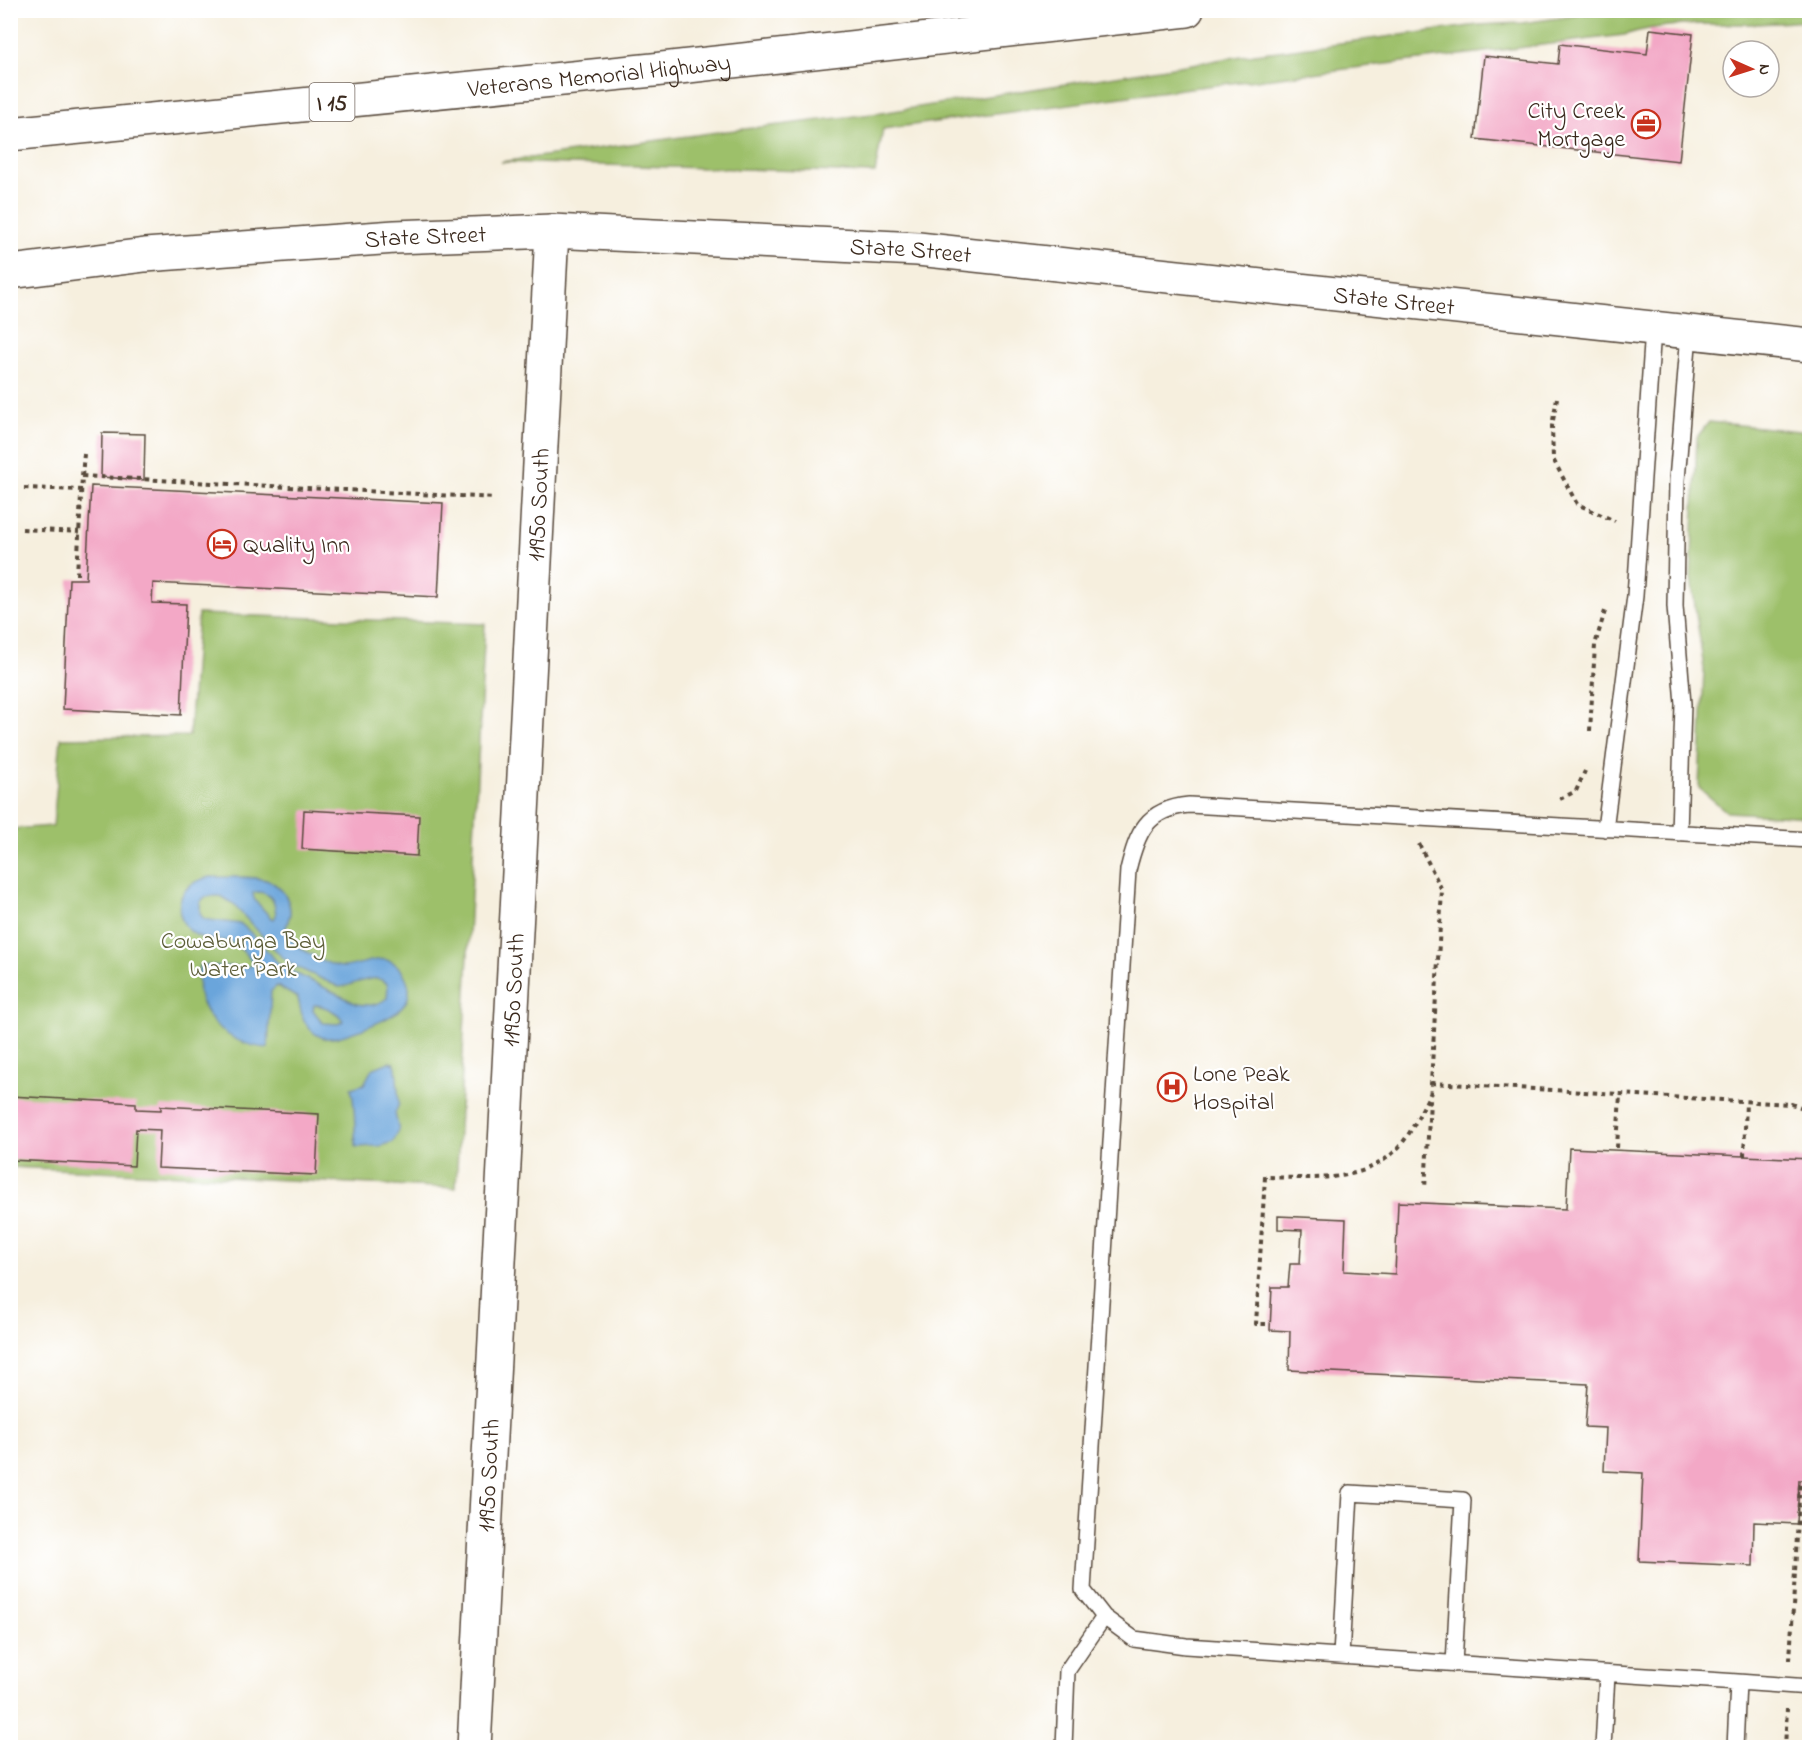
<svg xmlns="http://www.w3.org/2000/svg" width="1820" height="1758" font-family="'Indie Flower',sans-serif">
  <rect width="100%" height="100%" fill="#fff"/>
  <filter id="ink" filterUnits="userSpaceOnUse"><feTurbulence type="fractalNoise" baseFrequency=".0167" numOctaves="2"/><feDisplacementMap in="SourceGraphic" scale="12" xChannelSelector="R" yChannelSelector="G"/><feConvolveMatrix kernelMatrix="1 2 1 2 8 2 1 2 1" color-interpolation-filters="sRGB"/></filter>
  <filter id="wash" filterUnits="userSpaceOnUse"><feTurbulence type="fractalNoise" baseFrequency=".008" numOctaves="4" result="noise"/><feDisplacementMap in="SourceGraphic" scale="24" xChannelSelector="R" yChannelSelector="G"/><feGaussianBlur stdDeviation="1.35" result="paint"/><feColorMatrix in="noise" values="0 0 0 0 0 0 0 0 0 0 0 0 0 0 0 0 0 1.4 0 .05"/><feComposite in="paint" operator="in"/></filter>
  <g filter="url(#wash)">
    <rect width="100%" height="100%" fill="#f6efde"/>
    <path fill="#9dc06a" stroke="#6c7544" stroke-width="1.5" d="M1617,10L1809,11V21C1789,22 1769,24 1749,24C1706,24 1666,22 1624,35L1182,89L883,129L875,173L501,162L710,133L881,113L1255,54L1478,25L1522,23Z
      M1709,422L1809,432V817L1727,812L1699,788L1704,669L1691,578L1697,437Z
      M198,614L485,624L456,1188L11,1167V829L53,826L61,738L189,736Z"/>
    <path fill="#6ba5db" stroke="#53687c" stroke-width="1.5" fill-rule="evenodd" d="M210,877C226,878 254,875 269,881C282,887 291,900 290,914C289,920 285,926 286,932C288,937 294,943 298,946C307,953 332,967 343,967C366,966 389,946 405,976C422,1009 382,1021 360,1030C349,1033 336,1040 324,1038C320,1037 315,1034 312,1031C302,1022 301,1011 298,998L277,986L271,991L268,1048C237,1046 210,1028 200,998C197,988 199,975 199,965L247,967L252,965V961C246,955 239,945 231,942C224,940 215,941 208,939C188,936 175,918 181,898C186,885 197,880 210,877ZM256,892C271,892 275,901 276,915L274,919L271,918L254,899L253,893ZM211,896H221L232,903L280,955L292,965L339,987C355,986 376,970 388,985L387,998C377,1006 369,1006 357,1004L281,966L250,932L241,924L210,920L204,919L200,914V902L205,897ZM314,1005C323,1005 340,1013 343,1021L338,1024L323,1023L313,1010Z
      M389,1062L394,1063L396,1067L399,1104L395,1113L399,1131L393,1142L380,1146L356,1147C354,1127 356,1107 351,1088L364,1084L372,1069Z"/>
    <g id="blocks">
      <path fill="#f3a8c6" d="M1650,29L1693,34L1679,161L1475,139L1484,56L1558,64L1560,44L1647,54Z
        M102,433L145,434L144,480L101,477Z
        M91,486L443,503L438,597L153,583L152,603L186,604L181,715L63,709L69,579H86Z
        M304,810L419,816L417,856L302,849Z
        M10,1096L136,1103V1109L161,1110V1106L319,1114L316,1175L158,1168L160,1130L136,1129L134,1166L10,1160Z
        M1569,1148L1810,1159V1480H1799L1797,1524L1754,1522L1753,1566L1639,1561L1643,1473L1604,1471L1606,1428L1585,1427L1588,1384L1289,1370L1290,1331L1270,1330L1272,1287H1288L1290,1264H1300L1302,1230L1278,1229V1216L1346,1219L1344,1271L1395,1274L1398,1202L1566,1209Z"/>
    </g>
  </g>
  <g filter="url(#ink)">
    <use href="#blocks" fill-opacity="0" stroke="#57483b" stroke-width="1.5"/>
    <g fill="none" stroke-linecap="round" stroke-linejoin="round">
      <g stroke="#57483b" stroke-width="18">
        <path id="lane" d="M1605,829L1635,596L1653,329
          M1679,833L1683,704L1675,606L1677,480L1689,333
          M1341,1656L1350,1493L1463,1500L1454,1664
          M1738,1682L1810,1687
          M1064,1748L1067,1671L1104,1617
          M1603,1748L1607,1674
          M1735,1748L1738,1682L1186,1646L1134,1639L1104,1617L1083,1590L1128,870C1137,833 1146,809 1189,805L1810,840"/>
      </g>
      <g stroke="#57483b" stroke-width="36">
        <g id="secondary">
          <path id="s1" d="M10,272L145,255L395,237L552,231L918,249L1810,345"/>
          <path id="s2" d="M474,1748L552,231"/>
        </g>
      </g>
      <g stroke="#57483b" stroke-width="36">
        <g id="highway">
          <path id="s3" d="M10,134L653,70L1187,10"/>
        </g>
      </g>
      <path stroke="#57483b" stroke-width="4" stroke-dasharray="4.5 4.5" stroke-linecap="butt" d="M1557,398L1552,426L1553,459L1577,504L1615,521
        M82,476L84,454
        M24,488L82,490
        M22,529L79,532
        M77,575L82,476L495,498
        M1590,731L1595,645L1605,611
        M1560,799L1576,791L1585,771
        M1419,844L1442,890L1425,1189
        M1431,1083L1791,1104L1810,1110
        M1617,1148L1620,1094
        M1744,1156L1746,1102
        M1266,1324H1256L1265,1177C1308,1178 1360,1184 1394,1152C1411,1136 1420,1112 1431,1092
        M1790,1660L1800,1483
        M1785,1748L1787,1709"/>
      <use href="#lane" stroke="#fff" stroke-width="15"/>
      <use href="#secondary" stroke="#fff" stroke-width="33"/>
      <use href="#highway" stroke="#fff" stroke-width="33"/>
    </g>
  </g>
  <defs>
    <g id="office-ring" transform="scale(1.5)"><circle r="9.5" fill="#fff" stroke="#c8321e" stroke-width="1.5"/><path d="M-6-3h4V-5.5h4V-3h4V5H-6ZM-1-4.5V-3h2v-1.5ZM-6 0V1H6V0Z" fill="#c8321e"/></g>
    <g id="hotel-ring" transform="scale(1.5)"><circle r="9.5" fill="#fff" stroke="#c8321e" stroke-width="1.5"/><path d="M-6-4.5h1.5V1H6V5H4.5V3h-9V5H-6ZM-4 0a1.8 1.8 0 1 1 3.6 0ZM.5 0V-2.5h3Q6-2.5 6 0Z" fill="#c8321e"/></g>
    <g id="hospital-ring" transform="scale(1.5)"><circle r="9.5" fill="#fff" stroke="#c8321e" stroke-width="1.5"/><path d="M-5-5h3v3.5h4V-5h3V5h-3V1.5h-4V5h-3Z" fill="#c8321e"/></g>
  </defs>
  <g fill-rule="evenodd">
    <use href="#office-ring" x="1646" y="124"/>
    <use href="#hotel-ring" x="222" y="544"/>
    <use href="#hospital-ring" x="1172" y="1087"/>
  </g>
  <g text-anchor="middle" stroke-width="4.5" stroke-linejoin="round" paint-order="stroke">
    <rect fill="#fff" stroke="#766a62" stroke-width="1.5" x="309.5" y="83" width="45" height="38" rx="4.5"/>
    <g font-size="22" font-weight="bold" fill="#3b2a1e">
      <text x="332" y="110">I 15</text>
    </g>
    <g font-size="24" fill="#3b2a1e" stroke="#fff">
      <text dy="8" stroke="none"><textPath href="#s3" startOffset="592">Veterans Memorial Highway</textPath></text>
      <text dy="8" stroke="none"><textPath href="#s1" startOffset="417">State Street</textPath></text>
      <text dy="8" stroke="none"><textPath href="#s1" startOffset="903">State Street</textPath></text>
      <text dy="8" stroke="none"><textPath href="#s1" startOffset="1389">State Street</textPath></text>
      <text dy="8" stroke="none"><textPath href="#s2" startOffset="1245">11950 South</textPath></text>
      <text dy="8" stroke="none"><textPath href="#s2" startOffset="759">11950 South</textPath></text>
      <text dy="8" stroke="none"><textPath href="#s2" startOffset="273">11950 South</textPath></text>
    </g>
    <g font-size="24" fill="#3b2a1e" stroke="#fff" text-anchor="start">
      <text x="1625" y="118" text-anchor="end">City Creek<tspan x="1625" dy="28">Mortgage</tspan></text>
      <text x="243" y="552">Quality Inn</text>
      <text x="1193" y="1081">Lone Peak<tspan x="1193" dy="28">Hospital</tspan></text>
    </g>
    <g font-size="24" fill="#5d5e39" stroke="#fff">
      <text x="243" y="948">Cowabunga Bay<tspan x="243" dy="28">Water Park</tspan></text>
    </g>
  </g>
  <rect width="1820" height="1758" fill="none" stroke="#fff" stroke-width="36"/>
  <g transform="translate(1751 69) rotate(93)"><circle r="28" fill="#ffffff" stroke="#b1aaa5" stroke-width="1.5"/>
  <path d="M0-4.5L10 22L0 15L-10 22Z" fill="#c8321e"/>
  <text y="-9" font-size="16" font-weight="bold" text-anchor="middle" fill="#3b2a1e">N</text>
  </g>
</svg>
